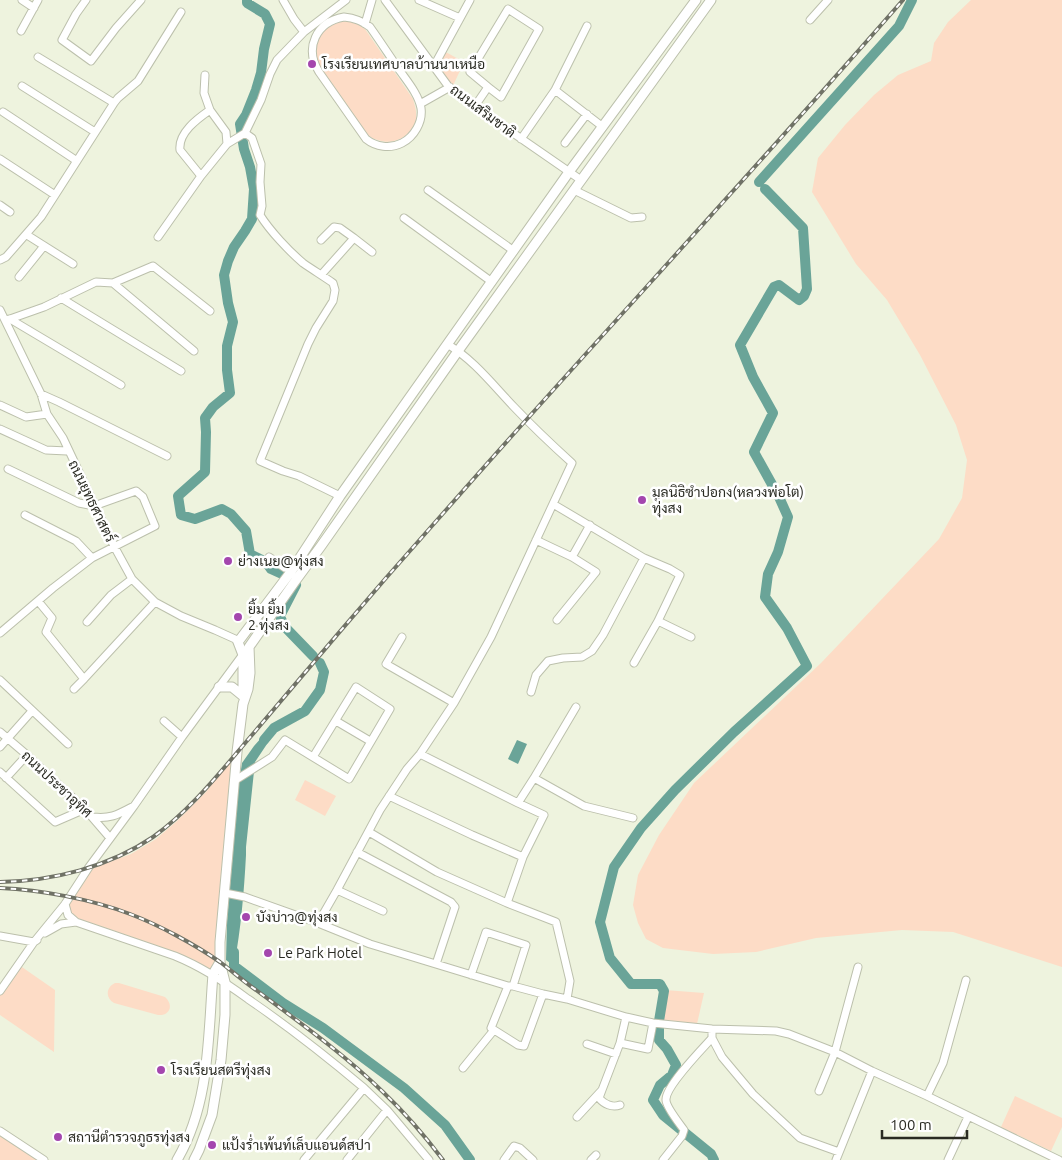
<svg xmlns="http://www.w3.org/2000/svg" width="1062" height="1160" font-family="Ubuntu,Sarabun,sans-serif">
  <rect width="100%" height="100%" fill="#eef3de"/>
  <path fill="#fddcc6" d="M971,0H1062V967L953,932L902,930L816,938L756,952L713,954L663,948L646,939L638,923L633,905L638,875L659,835L694,783L821,663L939,539L962,498L967,460L956,425L920,355L887,300L856,264L812,192L818,158L845,125L874,95L898,75L931,61L934,43L948,22Z
    M347,21L357,23L365,29L413,99C415,106 417,112 416,119C412,136 394,146 378,140C372,139 368,135 364,132L317,62C312,38 323,24 347,21Z
    M442,50L464,62L451,90L434,66Z
    M237,752L220,942L213,974L191,962L76,922L68,915L69,897L86,871L131,854L156,839L177,821L206,792Z
    M305,780L336,796L325,816L295,800Z
    M19,965L55,990L54,1052L0,1015V991Z
    M115,983H119L165,997C174,1005 170,1016 158,1015L114,1003C105,998 106,987 115,983Z
    M665,990L704,993L697,1024L659,1021Z
    M1015,1096L1062,1118V1127L1051,1151L1001,1127Z
    M0,1131L44,1160H0Z"/>
  <path fill="#6aa498" d="M270,728L275,732L255,762L246,847V855C244,892 241,929 234,966L226,960L227,921L239,783L242,763L254,746Z
    M517,740L527,744L518,764L508,759Z"/>
  <g fill="none" stroke-linecap="round" stroke-linejoin="round">
    <path stroke="#6aa498" stroke-width="10" d="M247,0V3L265,14L270,24L264,49L261,73L256,90L246,115L240,124L244,149L250,167L254,189L252,219L245,231L234,247L228,261L224,275L228,303L233,322L227,346V370L230,393L213,407L205,418L206,432L205,472L178,496L181,515L195,519L222,509L231,514L246,531L250,554L266,562L271,569L282,574L296,585L280,616L284,626L313,656
      M759,182L899,26L912,0
      M264,740L274,728L294,717L305,711L320,690L324,672L320,663
      M234,952V966L283,1003L323,1028L404,1088L445,1125L470,1160
      M714,1160L711,1154L663,1115L653,1100L660,1085L672,1075L676,1065L667,1049L659,1040V1021L664,991L660,984H631L610,958L600,922L614,867L641,828L675,790L734,732L807,666L787,628L765,597L768,574L778,552L788,517L779,497L754,452L773,413L753,377L740,345L774,287L779,285L799,300L804,296L807,289L803,228L765,189"/>
    <g stroke="#bcc0ac" stroke-width="9">
      <path id="minor" d="M22,0L34,8
        M86,0L76,14L62,40L91,61L116,28L141,0
        M283,0L294,19L304,32
        M385,0L451,90L581,180
        M419,0L460,18
        M344,17C355,18 361,21 370,27C380,41 389,55 398,68C406,80 418,93 421,108C423,122 414,137 402,143C390,149 376,147 366,139L319,72C304,48 316,22 344,17Z
        M810,20L828,0
        M365,24L372,0
        M587,26L555,90L603,127
        M21,31L38,0
        M38,57L114,103
        M434,66L470,0
        M205,75L204,93L210,110L226,132L227,144
        M22,86L95,132
        M420,104L450,87
        M475,106L488,87L470,72L508,9L539,29L501,97L488,87
        M3,112L77,161
        M245,133L252,138L261,164L260,182L262,206L260,215C270,231 289,251 303,263C313,270 323,276 333,283L335,290L333,301L316,328L308,344L260,461L283,471L299,476L340,496
        M521,139L555,90
        M565,143L587,114
        M0,159L55,195
        M201,176L180,150C178,133 197,119 210,110
        M428,190L514,251
        M574,190L631,218L642,217
        M0,205L10,212
        M404,218L492,282
        M27,235L73,264
        M158,237L201,176L227,144L245,133L261,100L270,74L277,60L304,32L346,0
        M321,240L334,227L340,228L354,238
        M0,260L6,257L41,217L114,103L118,98L138,81L181,12
        M321,275L354,238L372,252
        M19,277L44,246
        M113,283L194,351
        M61,298L181,371
        M0,310L41,394L47,414L63,438L114,546L132,579L155,602L181,616L215,630L235,639L238,642
        M10,319L121,385
        M5,320L10,319L44,307L96,282L113,283L153,266L210,311
        M41,394L59,402L167,456
        M0,405L26,417L47,414
        M0,429L46,450L67,451
        M553,504L644,558L670,569L680,575L658,621L634,663
        M25,515L76,541L92,558
        M536,540L572,557L596,572L557,620
        M269,557L285,568L292,569
        M572,557L590,525
        M38,601L52,618L46,632L84,679L155,602
        M658,621L691,637
        M87,622L111,595L132,579
        M0,633L53,588L92,558L155,526L143,497L136,491L94,506L79,503L8,469
        M402,637L386,664L454,703
        M0,680L68,744
        M74,689L84,679
        M531,692L536,675L548,661L563,658L582,657L592,651L603,635L644,558
        M164,721L182,737
        M336,721L370,741
        M0,732L27,755L85,809L110,838
        M0,747L32,711
        M420,754L518,803L544,815L523,857L507,903
        M0,772L55,822L85,809
        M6,778L27,755
        M534,778L584,806L633,818
        M234,781L272,757L285,740L349,779L390,709L356,687L313,757
        M389,796L472,835L523,857
        M518,803L534,778L576,707
        M93,817C110,819 117,815 132,807
        M369,832L437,872L507,903L556,922L570,981L567,999
        M357,852L451,902L455,907L436,964
        M337,890L383,911
        M225,893L245,897L318,923L370,944L508,986H513L543,994L567,999L626,1017L653,1023L712,1029L776,1031L789,1034L835,1052L872,1071L927,1096L1059,1160
        M65,904L68,915L76,922
        M318,923L337,890L380,810L407,769L420,754L454,703L491,637L572,463C551,444 533,427 514,407C493,385 473,359 447,344
        M45,933L61,924L76,922L175,956C202,967 225,982 248,999C289,1027 326,1056 364,1088
        M0,936L34,942L37,940
        M471,975L486,932L526,945L513,986
        M508,986L491,1028L518,1045L524,1046L543,994
        M0,991L34,942L65,904L89,867L134,806L182,737L244,653
        M712,1029V1038L722,1057L753,1094L800,1138L839,1152
        M620,1043L648,1049L653,1023
        M587,1044L616,1054
        M463,1068L494,1030
        M602,1090L620,1043L626,1017
        M819,1091L835,1052L858,967
        M927,1096L943,1063L966,980
        M577,1117L602,1090L599,1098C604,1104 612,1108 620,1105
        M0,1131L44,1160
        M304,1160L364,1088L387,1110L429,1160
        M347,1160L387,1110
        M504,1160L514,1146L520,1148L533,1160
        M591,1160L596,1155
        M663,1160L682,1136L684,1130C679,1123 666,1107 666,1100C665,1087 702,1049 712,1038
        M836,1160L872,1071
        M948,1160L968,1117"/>
    </g>
    <g stroke="#bcc0ac" stroke-width="11">
      <path id="major" d="M219,687H232L243,696
        M243,694V655L238,642L290,573L340,496L569,172L696,0
        M177,1160C210,1104 208,1037 213,974L220,962
        M194,1160L199,1150L212,1115L221,1060L225,1015V982L220,962V942L237,752L243,704L248,689L250,673L249,647L296,580L321,546L458,351L711,0"/>
    </g>
    <use href="#minor" stroke="#fff" stroke-width="7"/>
    <use href="#major" stroke="#fff" stroke-width="9"/>
    <g stroke="#707266" stroke-width="4">
      <path id="rail" d="M0,882C53,881 109,867 153,837C191,810 221,771 252,735C296,683 341,630 386,578C433,525 480,471 528,418C653,279 780,141 903,0
        M0,888C41,890 91,899 130,914C159,925 194,944 220,962C232,971 243,981 256,990C299,1022 344,1054 383,1092C405,1113 425,1136 443,1160"/>
    </g>
    <use href="#rail" stroke="#fff" stroke-width="2" stroke-dasharray="5.5" stroke-linecap="butt"/>
  </g>
  <g fill="#a446ae" stroke="#fff" stroke-width="2">
    <circle cx="312" cy="64" r="5"/>
    <circle cx="642" cy="500" r="5"/>
    <circle cx="228" cy="561" r="5"/>
    <circle cx="238" cy="617" r="5"/>
    <circle cx="246" cy="917" r="5"/>
    <circle cx="268" cy="953" r="5"/>
    <circle cx="161" cy="1070" r="5"/>
    <circle cx="58" cy="1137" r="5"/>
    <circle cx="212" cy="1145" r="5"/>
  </g>
  <g text-anchor="middle" stroke-width="5" stroke-linejoin="round" paint-order="stroke">
    <g font-size="14" fill="#2a2b23" stroke="#fff" text-anchor="start">
      <text x="322" y="69">โรงเรียนเทศบาลบ้านนาเหนือ</text>
      <text x="652" y="497">มูลนิธิซำปอกง(หลวงพ่อโต)<tspan x="652" dy="16">ทุ่งสง</tspan></text>
      <text x="238" y="566">ย่างเนย@ทุ่งสง</text>
      <text x="248" y="614">ยิ้ม ยิ้ม<tspan x="248" dy="16">2 ทุ่งสง</tspan></text>
      <text x="256" y="922">บังบ่าว@ทุ่งสง</text>
      <text x="278" y="958">Le Park Hotel</text>
      <text x="171" y="1075">โรงเรียนสตรีทุ่งสง</text>
      <text x="68" y="1142">สถานีตำรวจภูธรทุ่งสง</text>
      <text x="222" y="1150">แป้งร่ำเพ้นท์เล็บแอนด์สปา</text>
    </g>
    <g font-size="14" fill="#2a2b23" stroke="#fff">
      <text transform="translate(483 111) rotate(37)" y="5">ถนนเสริมชาติ</text>
      <text transform="translate(92 501) rotate(64)" y="5">ถนนยุทธศาสตร์</text>
      <text transform="translate(57 784) rotate(43)" y="5">ถนนประชาอุทิศ</text>
    </g>
  </g>
  <path d="M882 1130v8h85v-8" fill="none" stroke="#2a2b23" stroke-width="2.5"/>
  <text x="890" y="1130" font-size="15" fill="#2a2b23" stroke="#ffffff" stroke-width="4" paint-order="stroke">100 m</text>
</svg>
